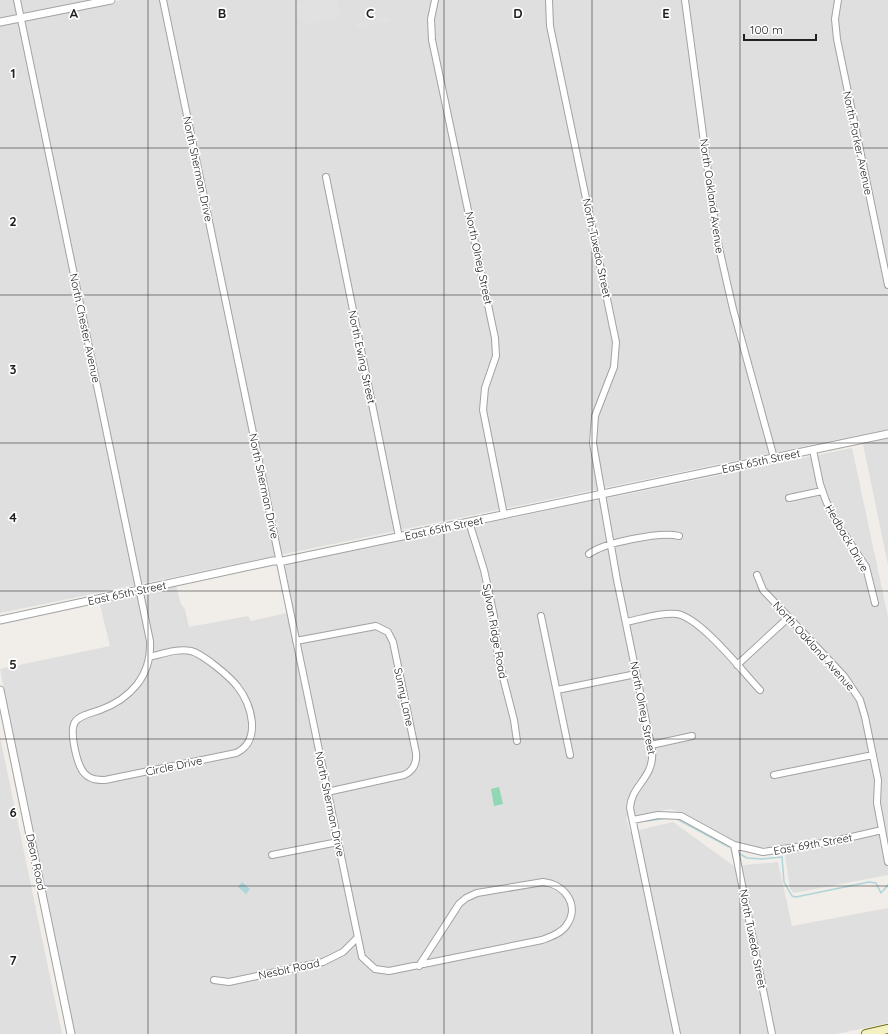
<svg xmlns="http://www.w3.org/2000/svg" width="888" height="1034" font-family="Quicksand,sans-serif">
  <rect width="100%" height="100%" fill="#f1ede9"/>
  <path fill="#dfdfdf" d="M0,0H89L0,18Z
    M122,0H888V429L0,613V25Z
    M888,438V565L863,444Z
    M852,448L888,617V875L794,893L790,889L784,847H753L734,841L680,812L670,809L626,817L630,832L673,822L734,866L778,862L792,926L888,908V1023L836,1034H75L0,669L110,646L99,601L176,585L181,604L185,609L189,627L248,616L251,621L287,613L337,850H344L284,569L287,564Z
    M0,737L62,1034H0Z"/>
  <path fill="#8fd8b3" d="M499,787L503,804L494,806L491,789Z"/>
  <path fill="#e1e1e1" d="M299,0L303,2L307,0H337L341,15H339V18L304,25L303,20L298,21L296,10V5Z
    M389,16L390,21L356,28L355,23Z"/>
  <path fill="#aed5da" d="M242,882L250,889L246,894L238,887Z"/>
  <g fill="none" stroke-linecap="round" stroke-linejoin="round">
    <path stroke="#aed5da" stroke-width="1.5" d="M677,819L729,847
      M647,821L667,818
      M740,854L747,858L762,859L782,857L784,882L792,896L796,897L869,882L876,883L881,893L888,885"/>
    <g stroke="#a2a2a2" stroke-width="8">
      <path id="minor" d="M17,0L150,641C152,676 130,699 100,710C92,713 80,715 75,722C69,732 77,766 85,774C91,780 98,780 105,780L236,753C262,741 252,704 237,686C230,677 203,654 191,651C178,648 162,654 149,657
        M163,0L362,957L375,969L389,971L542,940C550,937 560,934 566,926C581,906 565,884 543,882L477,893L466,898L459,904L419,966
        M435,0L431,19L432,40L495,338L496,356L485,388L483,410L504,515
        M549,0L550,26L616,342L614,367L595,416L593,443L617,580L652,750C655,778 631,785 630,808L677,1034
        M685,0L717,239L733,309L774,458
        M838,0L835,19L837,39L888,285
        M326,177L399,537
        M813,450L820,484L826,501L835,520L866,567L875,603
        M789,498L822,491
        M469,522L484,570L494,616L498,658L514,720L517,741
        M589,554C603,543 661,531 679,536
        M757,575L763,590L844,676L860,700L865,717L878,780L877,803L888,862
        M541,616L570,755
        M626,622C642,619 661,612 677,614C701,618 742,671 760,690
        M296,641L376,626L388,632L393,642L416,753C417,763 413,771 404,775L327,792
        M737,665L789,617
        M557,690L636,674
        M651,745L692,736
        M774,775L873,755
        M633,820L658,815L681,816L734,845L763,852L830,842L882,830
        M734,845L772,1034
        M272,855L338,842
        M214,980L229,982L323,962L343,952L357,938"/>
    </g>
    <g stroke="#a2a2a2" stroke-width="9">
      <path id="tertiary" d="M0,22L111,0
        M0,620L273,561H283L888,434
        M0,690L71,1034"/>
    </g>
    <g stroke="#716f10" stroke-width="10">
      <path id="secondary" d="M866,1034L888,1029"/>
    </g>
    <use href="#minor" stroke="#fff" stroke-width="6"/>
    <use href="#tertiary" stroke="#fff" stroke-width="7"/>
    <use href="#secondary" stroke="#f4f1c3" stroke-width="8"/>
  </g>
  <path fill="none" stroke="#212121" stroke-width="1" stroke-opacity="0.55" d="M148,0V1034M296,0V1034M444,0V1034M592,0V1034M740,0V1034M0,148H888M0,295H888M0,443H888M0,591H888M0,739H888M0,886H888"/>
  <g text-anchor="middle" stroke-width="3.5" stroke-linejoin="round" paint-order="stroke">
    <g font-size="11" fill="#212121" stroke="#fff">
      <text transform="translate(858 143) rotate(78)" y="4">North Parker Avenue</text>
      <text transform="translate(198 169) rotate(78)" y="4">North Sherman Drive</text>
      <text transform="translate(712 196) rotate(82)" y="4">North Oakland Avenue</text>
      <text transform="translate(597 248) rotate(78)" y="4">North Tuxedo Street</text>
      <text transform="translate(479 258) rotate(78)" y="4">North Olney Street</text>
      <text transform="translate(85 328) rotate(78)" y="4">North Chester Avenue</text>
      <text transform="translate(362 357) rotate(78)" y="4">North Ewing Street</text>
      <text transform="translate(761 461) rotate(-12)" y="4">East 65th Street</text>
      <text transform="translate(264 486) rotate(78)" y="4">North Sherman Drive</text>
      <text transform="translate(444 528) rotate(-12)" y="4">East 65th Street</text>
      <text transform="translate(847 538) rotate(60)" y="4">Hedback Drive</text>
      <text transform="translate(127 593) rotate(-12)" y="4">East 65th Street</text>
      <text transform="translate(495 631) rotate(80)" y="4">Sylvan Ridge Road</text>
      <text transform="translate(814 646) rotate(48)" y="4">North Oakland Avenue</text>
      <text transform="translate(404 697) rotate(78)" y="4">Sunny Lane</text>
      <text transform="translate(643 708) rotate(79)" y="4">North Olney Street</text>
      <text transform="translate(174 766) rotate(-12)" y="4">Circle Drive</text>
      <text transform="translate(330 804) rotate(78)" y="4">North Sherman Drive</text>
      <text transform="translate(813 844) rotate(-10)" y="4">East 69th Street</text>
      <text transform="translate(36 862) rotate(78)" y="4">Dean Road</text>
      <text transform="translate(753 939) rotate(79)" y="4">North Tuxedo Street</text>
      <text transform="translate(289 969) rotate(-12)" y="4">Nesbit Road</text>
    </g>
  </g>
  <g font-size="13" text-anchor="middle" font-weight="bold" fill="#212121" stroke="#fff" stroke-width="3.5" stroke-linejoin="round" paint-order="stroke">
    <text x="74" y="18">A</text>
    <text x="222" y="18">B</text>
    <text x="370" y="18">C</text>
    <text x="518" y="18">D</text>
    <text x="666" y="18">E</text>
    <text x="13" y="78">1</text>
    <text x="13" y="226">2</text>
    <text x="13" y="374">3</text>
    <text x="13" y="522">4</text>
    <text x="13" y="669">5</text>
    <text x="13" y="817">6</text>
    <text x="13" y="965">7</text>
  </g>
  <path d="M744 34v6h72v-6" fill="none" stroke="#212121" stroke-width="2"/>
  <text x="750" y="34" font-size="12" fill="#212121" stroke="#ffffff" stroke-width="3" paint-order="stroke">100 m</text>
</svg>
